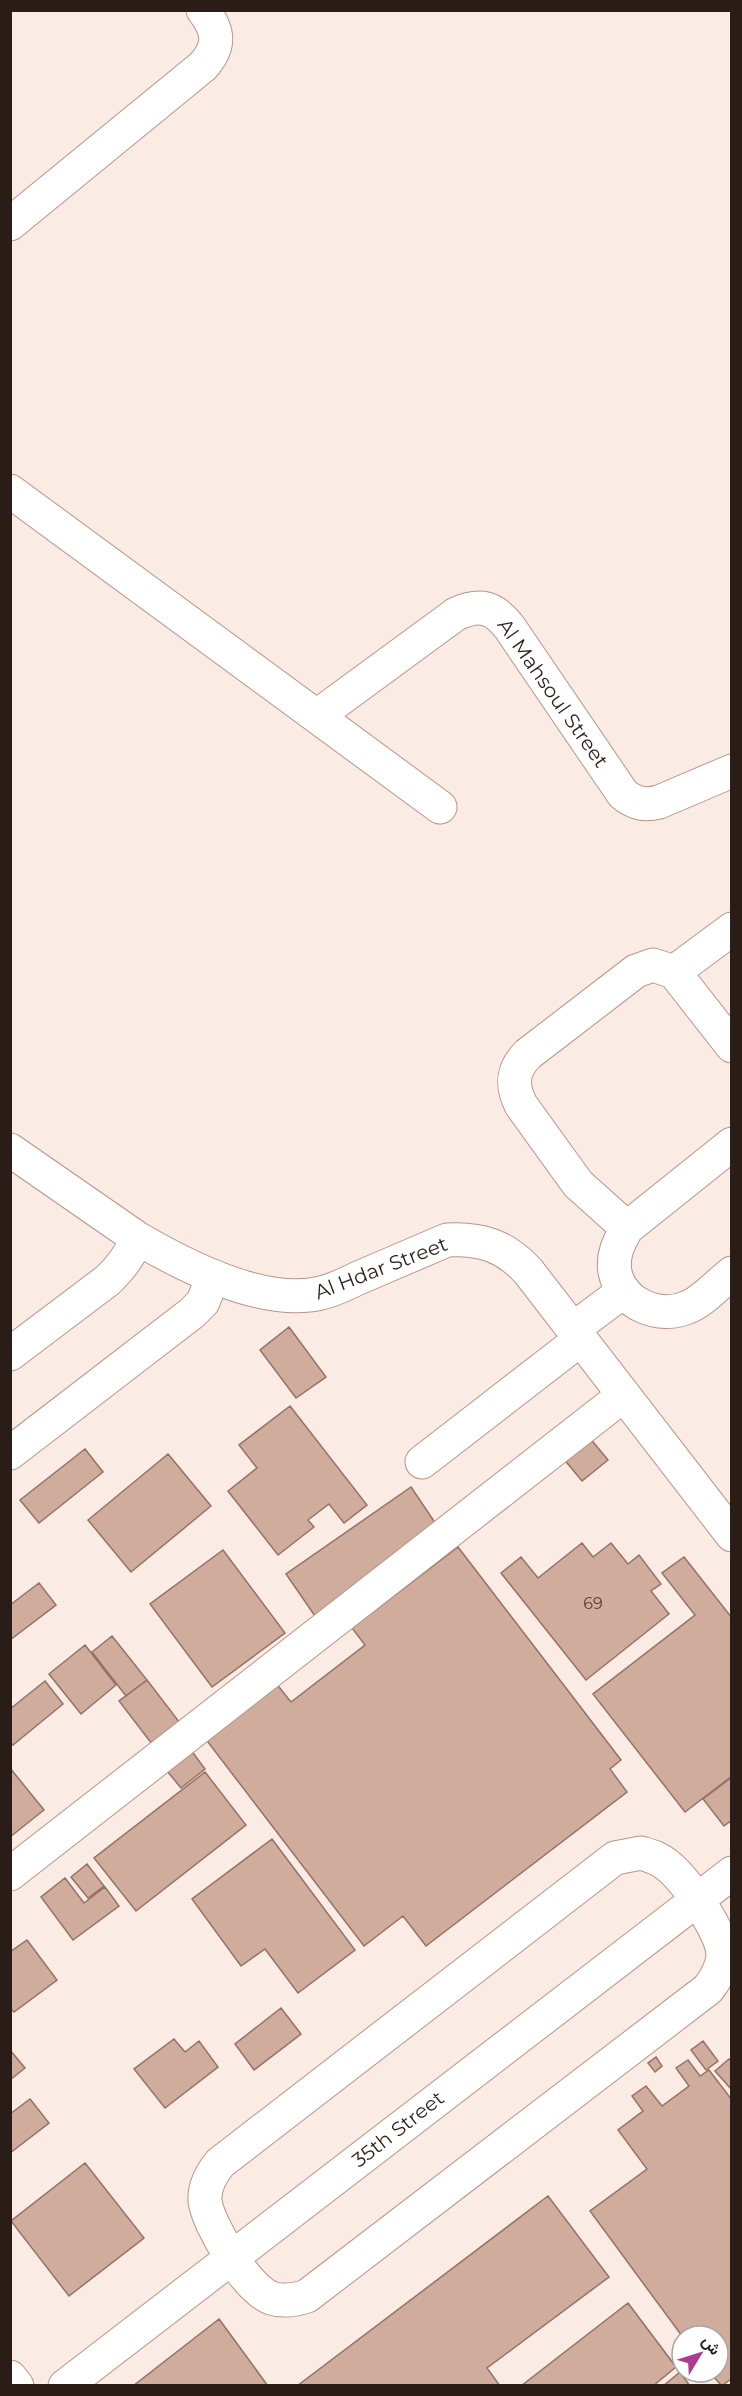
<svg xmlns="http://www.w3.org/2000/svg" width="742" height="2396" font-family="Montserrat,Vazirmatn,sans-serif">
  <rect width="100%" height="100%" fill="#faebe4"/>
  <path fill="#d0ac9d" stroke="#947264" stroke-width="1.5" d="M289,1327L326,1377L296,1398L260,1350Z
    M290,1406L367,1505L344,1523L329,1504L308,1520L314,1527L278,1555L228,1491L257,1468L239,1445Z
    M589,1437L608,1460L582,1481L563,1458Z
    M85,1449L103,1472L39,1523L20,1500Z
    M168,1454L211,1506L131,1572L88,1520Z
    M411,1487L442,1533L317,1619L286,1574Z
    M582,1543L593,1557L611,1543L628,1564L639,1555L661,1584L651,1591L669,1614L586,1680L501,1573L521,1557L538,1578Z
    M458,1547L621,1760L610,1769L627,1792L426,1946L403,1916L364,1946L201,1733L275,1682L291,1702L365,1645L352,1628Z
    M223,1550L285,1633L212,1687L150,1604Z
    M684,1557L732,1618V1776L685,1812L593,1694L695,1615L662,1573Z
    M39,1583L56,1605L10,1640V1605Z
    M112,1636L147,1680L126,1696L92,1652Z
    M85,1645L116,1685L81,1714L49,1674Z
    M147,1680L180,1723L152,1744L119,1701Z
    M45,1681L63,1704L13,1745L10,1742V1709Z
    M188,1746L205,1769L181,1788L163,1766Z
    M10,1768L44,1810L10,1837Z
    M205,1772L246,1825L136,1911L94,1858Z
    M732,1777V1820L724,1826L703,1799Z
    M272,1839L355,1950L298,1993L265,1949L241,1966L192,1899Z
    M87,1864L104,1886L88,1898L71,1877Z
    M65,1878L84,1903L105,1887L119,1906L73,1940L41,1897Z
    M27,1940L57,1980L14,2012L10,2008V1952Z
    M281,2008L301,2034L254,2070L235,2044Z
    M174,2039L185,2052L199,2041L218,2067L165,2108L134,2069Z
    M703,2041L718,2061L706,2070L691,2050Z
    M10,2050L25,2068L10,2080Z
    M656,2057L662,2066L655,2072L648,2063Z
    M729,2059L732,2062V2090L715,2071Z
    M688,2060L700,2076L709,2070L732,2100V2378L722,2386L709,2372H718V2336H682L590,2211L647,2169L618,2130L643,2111L632,2096L646,2086L662,2106L689,2086L676,2068Z
    M30,2099L49,2123L10,2153V2114Z
    M85,2163L144,2238L69,2296L11,2221Z
    M548,2196L609,2277L487,2368L500,2386H297Z
    M628,2303L676,2367L653,2386H521Z
    M219,2319L268,2386H133Z
    M680,2372L690,2386H663Z"/>
  <g fill="none" stroke-linecap="round" stroke-linejoin="round">
    <g stroke="#b89586" stroke-width="35">
      <path id="minor" d="M10,224L203,66C221,46 219,31 203,10
        M10,491L440,807
        M317,716L456,614C481,603 494,607 510,628L623,794C634,803 644,806 659,802L732,771
        M674,972L732,929
        M732,1144L627,1228C619,1242 612,1255 615,1272C621,1304 660,1320 688,1307C702,1302 719,1283 732,1273
        M10,1150L137,1238C185,1266 264,1307 321,1293C335,1290 349,1282 363,1276C391,1264 419,1252 447,1240C481,1238 505,1246 528,1271L732,1535
        M627,1228L578,1184L521,1105C511,1085 512,1070 528,1054L636,971L653,965L674,972L732,1046
        M573,1329L624,1291
        M10,1354L108,1280C121,1267 130,1256 137,1238
        M10,1453L192,1313L203,1302L213,1276
        M422,1462L581,1339
        M641,1853C651,1856 659,1858 667,1865C685,1879 723,1932 723,1955C722,1969 716,1979 708,1989L307,2296C295,2300 283,2302 271,2298C247,2289 208,2225 205,2201C204,2186 211,2174 220,2163L615,1858Z
        M10,1874L624,1395
        M10,2377L17,2386
        M65,2386L732,1873"/>
    </g>
    <use href="#minor" stroke="#fff" stroke-width="33"/>
  </g>
  <g text-anchor="middle" stroke-width="6" stroke-linejoin="round" paint-order="stroke">
    <g font-size="16" fill="#544138">
      <text x="593" y="1609">69</text>
    </g>
    <g font-size="20" fill="#2a1d17" stroke="#fff">
      <text transform="translate(553 693) rotate(55)" y="7">Al Mahsoul Street</text>
      <text transform="translate(381 1268) rotate(-21)" y="7">Al Hdar Street</text>
      <text transform="translate(398 2129) rotate(-38)" y="7">35th Street</text>
    </g>
  </g>
  <rect width="742" height="2396" fill="none" stroke="#2a1d17" stroke-width="24"/>
  <g transform="translate(700 2354) rotate(52)"><circle r="28" fill="#ffffff" stroke="#aaa5a2" stroke-width="1.5"/>
  <path d="M0-4.5L10 22L0 15L-10 22Z" fill="#af3a93"/>
  <text y="-9" font-size="16" font-weight="bold" text-anchor="middle" fill="#2a1d17">ش</text>
  </g>
</svg>
